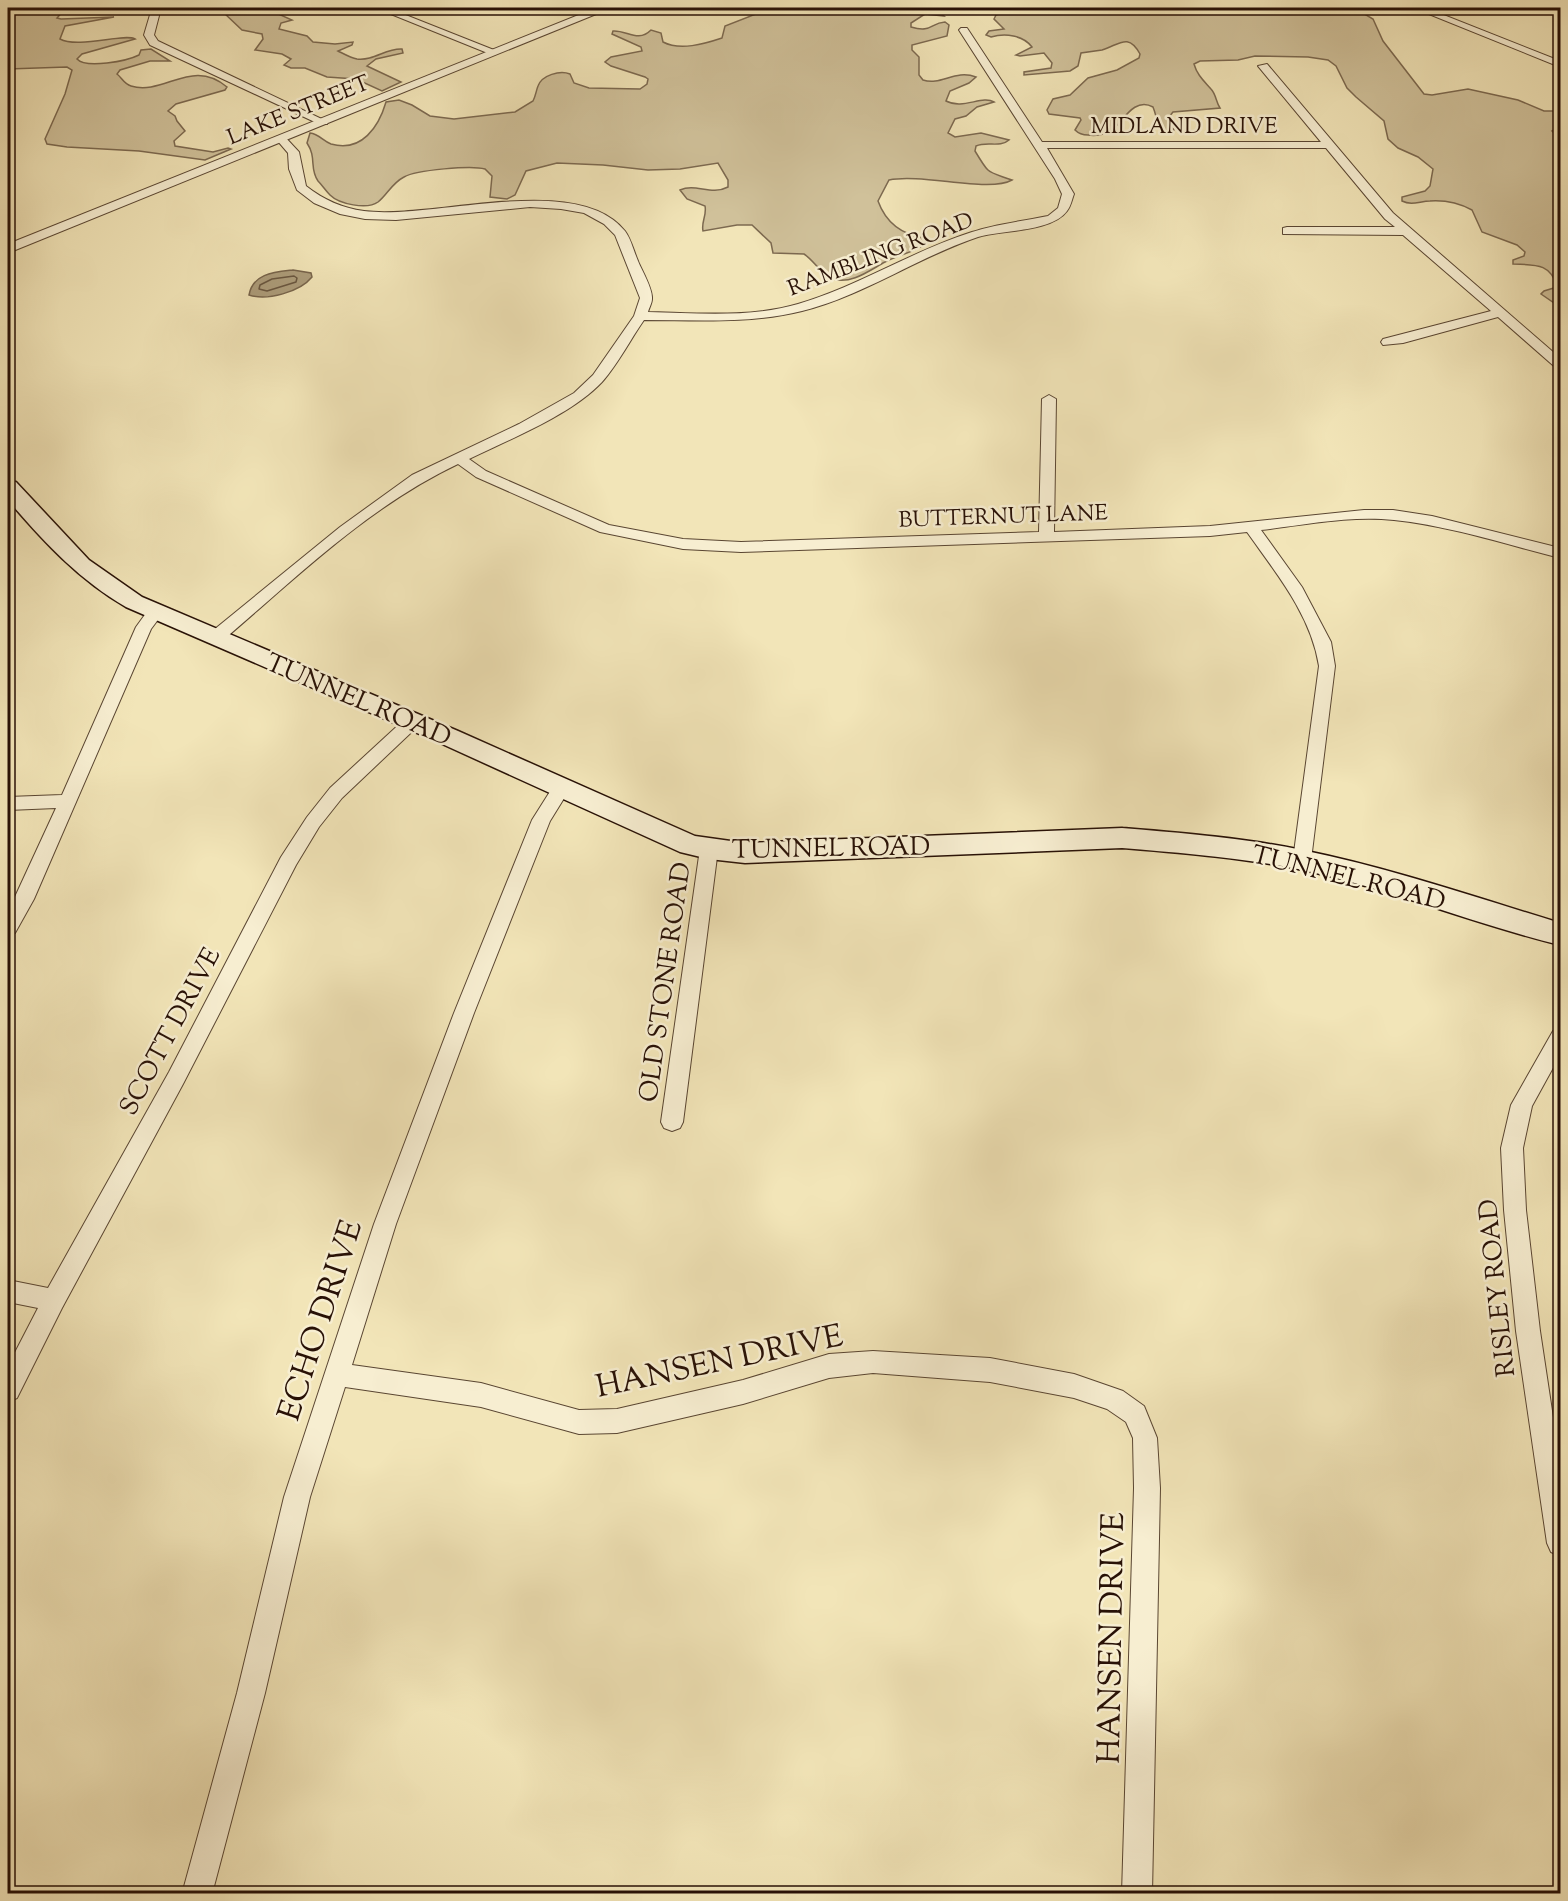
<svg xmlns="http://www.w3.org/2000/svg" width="1568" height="1901" font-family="'Sorts Mill Goudy',serif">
  <rect width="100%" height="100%" fill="#f2e5b8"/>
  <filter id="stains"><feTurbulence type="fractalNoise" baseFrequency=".00333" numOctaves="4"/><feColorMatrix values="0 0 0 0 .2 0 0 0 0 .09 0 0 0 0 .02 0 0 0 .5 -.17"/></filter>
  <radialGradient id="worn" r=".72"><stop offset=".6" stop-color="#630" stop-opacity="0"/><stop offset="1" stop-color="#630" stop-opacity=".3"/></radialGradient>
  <path fill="#d0c19a" stroke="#7c6950" stroke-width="1.5" d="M8,8H66L57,18L61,19L114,17L65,26L60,39C78,49 124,33 135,39L82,54L77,59C86,69 127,61 139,55L141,50L151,49L170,61H150L120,70L117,74C122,78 124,84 131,86C164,96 192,57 227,87L225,90L176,104L168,111L175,116L177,121L185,131L174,141L175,146L213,152L228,148L231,149L205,160L139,151L67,147L47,144L45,139L65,94L72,70L67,67L8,69Z
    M228,8H265L292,20L281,23L279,29L307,36L313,42L335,44L353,42L352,45L338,51C344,54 351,58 357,59C374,61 386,48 402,49L403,53L376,59L367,66L401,82L382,91L356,79L327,77L305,68H291L284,65L291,59L282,54L255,50L263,39L262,34L242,30L224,13Z
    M755,8H951L939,11L944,16L925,14L911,23V27C932,33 930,23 945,22L949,25L947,36L912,45V50L919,57V75L923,80C941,86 955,69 976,77L969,83L950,91L946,101C963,110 982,95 994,102L977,107L966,116L955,119L948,133L955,137L981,133L1009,140C1000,148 987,141 976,146L975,151C990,176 987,171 1012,180C989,193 922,173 889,180L878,201C886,223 903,235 925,238L928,242C915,253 899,254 885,262C870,270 851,285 833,279C821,275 815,261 804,254L773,253L771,243L752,225H737L703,231C701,222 707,215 705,206L687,199L680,190C696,183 711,196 728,187V180L718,163L680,169L648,170L603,165L557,163L526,171L515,195L507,199L490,197L492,176L485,169C472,165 416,170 404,177C392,183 387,195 378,202C367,210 339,204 330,195C326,191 322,185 318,181C309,168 317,158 307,143L310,133C319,134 323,141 331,144C362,153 379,126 386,102L399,100L412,105L430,116L454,119L515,112L533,101C536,95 536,91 538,86C542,75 560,70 570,74L574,83L589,88L640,89L647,84L648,79L645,77L611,66L605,62L611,57L642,51L641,47L612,34L613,31C627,30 638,43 651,30L661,33L663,42C680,51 704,44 722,38L725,26L756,14L757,9Z
    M1031,8H1367L1361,12L1373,19L1383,41L1424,94L1432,95L1468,89L1518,100L1544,111H1560V127L1552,131L1560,139V307L1541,294L1544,291L1557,287C1551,262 1533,265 1513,264V260L1524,256L1525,252L1517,245L1482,232L1472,210C1459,203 1445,200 1430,201C1420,201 1412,206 1402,201V197L1425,191L1430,186L1433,169L1418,157L1398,148L1388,139L1384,121L1356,97L1347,88L1336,66L1328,60L1308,57L1255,56L1238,60L1200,61L1194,64C1197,75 1204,81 1211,89C1216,94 1216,102 1220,108L1173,112L1169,117L1174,130L1172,133C1157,134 1158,119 1153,107C1133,96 1122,124 1111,131C1105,135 1095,136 1088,135C1082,135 1079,134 1075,130L1081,120L1080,118L1049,114L1047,110L1053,99L1070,95L1088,78L1117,70L1139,58L1140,54C1128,32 1119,45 1102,50C1095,51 1088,52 1081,53L1078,66L1070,71L1024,75V72L1051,68L1052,63L1044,53L1020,56L1016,55L1032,47C1023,35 1005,33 991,37L986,35L989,31L1004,29L994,19L996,15L1011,9Z"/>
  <path fill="#ad9d7b" stroke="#78654c" stroke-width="1.5" d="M293,270L311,273L312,277C300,292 267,301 249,295C253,273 275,272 293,270Z"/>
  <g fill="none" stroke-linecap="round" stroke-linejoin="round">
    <path stroke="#6a5740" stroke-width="1.5" d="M294,276L297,278L296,282L267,291L259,289L260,285L272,279Z"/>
    <g stroke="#5a4632" stroke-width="2">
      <path id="minor" d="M152,8H161L154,35L158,41L328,122L327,124H319L150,45L144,35Z
        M376,8H388L499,52L490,54Z
        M1414,8H1426L1560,61V67Z
        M961,28H967L1042,142H1321L1258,66L1267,64L1393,213L1560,358V368L1555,367L1498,317L1403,343L1383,345L1381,342L1383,339L1491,311L1403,235L1283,234V228L1287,227H1395L1385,219L1326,148H1047L1074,194C1072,199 1071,206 1067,211C1052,232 1002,230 978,237C918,257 863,296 802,311C750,324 697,320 644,320C630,340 618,364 602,382C571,415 510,439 469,459L486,471L609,525L683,539L741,542L1039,532L1042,399L1049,395L1056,399L1054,532L1210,526L1364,510H1393L1432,516L1560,548V558C1505,544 1450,526 1394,520C1350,515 1304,525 1261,530L1302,587L1331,642L1335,666L1311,860L1309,865L1302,867L1295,865L1293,860L1319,666C1311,615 1276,573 1247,532L1210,536L741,552L683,549L600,532L476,477L458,464C369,506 296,578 222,641H210L208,637L210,633L340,527L412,475L519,424L574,393L593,375L634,316L640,298L615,235L604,224L584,213L561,209L530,207L396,220L365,219L340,214L314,203L297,190L289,169L288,153L276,139L277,137H285L299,152L306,186C324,200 342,208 364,211C433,220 577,171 625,231C631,239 634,252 638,261C642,271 653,289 652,299C652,303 649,308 648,312C697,313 750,318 798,304C859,286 912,251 972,232C996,224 1023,221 1048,216L1058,208L1062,194L1055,179L959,30Z
        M155,608L163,613L151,629L34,899L15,933L8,935V912L56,808L8,810V797L62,795L136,627L149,609Z
        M412,716L418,718L421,722L418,726L342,798L319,827L296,865L183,1084L62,1308L17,1398L8,1402V1366L38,1308L8,1302V1280L48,1288L169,1072L281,857L307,817L330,788L406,718Z
        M562,781L568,782L571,787L550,821L474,1013L396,1224L352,1365L481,1383L579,1410L617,1409L743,1380L829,1354L873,1351L990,1358L1074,1374L1123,1391L1144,1406L1157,1438L1160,1488L1152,1894H1122L1134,1488L1133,1438L1126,1422L1107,1409L1074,1398L990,1382L873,1373L829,1378L743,1404L617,1433L579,1434L481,1407L345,1387L310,1497L265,1693L212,1894H182L237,1693L284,1497L374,1224L454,1013L532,820L556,782Z
        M709,842L716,844L718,849L683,1122L680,1128L672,1131L664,1128L661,1122L700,849L702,844Z
        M1560,1029V1055L1532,1106L1523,1148L1526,1210L1540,1331L1560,1464V1556L1551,1552L1547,1543L1516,1331L1504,1210L1501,1148L1511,1105L1553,1031Z"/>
    </g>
    <g stroke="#5a4632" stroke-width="2">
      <path id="tertiary" d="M596,8H611L8,253V244Z"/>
    </g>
    <g stroke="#281106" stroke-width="3">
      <path id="secondary" d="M8,481L16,482L89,560L142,597L458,731L695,836L745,843L1122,828C1182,833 1244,838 1302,850C1390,868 1475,897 1560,923V945C1474,924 1390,889 1303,870C1244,858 1182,853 1122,848L745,863L709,859L680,852L440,743L126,607C78,579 43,541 8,500Z"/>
    </g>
    <use href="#minor" fill="#f7eed1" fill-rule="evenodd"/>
    <use href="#tertiary" fill="#f7eed1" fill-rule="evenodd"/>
    <use href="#secondary" fill="#f7eed1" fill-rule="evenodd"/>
  </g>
  <g text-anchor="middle" stroke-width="5" stroke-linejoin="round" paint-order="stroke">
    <g font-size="22" fill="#281106" stroke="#f7eed1">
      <text transform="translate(298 109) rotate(-22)" y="8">LAKE STREET</text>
      <text x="1184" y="133">MIDLAND DRIVE</text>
      <text transform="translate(880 253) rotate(-21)" y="8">RAMBLING ROAD</text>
      <text transform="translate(1003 515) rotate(-2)" y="8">BUTTERNUT LANE</text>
    </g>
    <g font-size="26" fill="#281106" stroke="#f7eed1">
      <text transform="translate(359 699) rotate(23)" y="9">TUNNEL ROAD</text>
      <text transform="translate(831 847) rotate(-1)" y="9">TUNNEL ROAD</text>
      <text transform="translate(1349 877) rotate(14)" y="9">TUNNEL ROAD</text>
      <text transform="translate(664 982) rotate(-82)" y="9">OLD STONE ROAD</text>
      <text transform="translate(169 1031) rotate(-62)" y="9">SCOTT DRIVE</text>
      <text transform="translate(1496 1288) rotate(-96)" y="9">RISLEY ROAD</text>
    </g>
    <g font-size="32" fill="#281106" stroke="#f7eed1">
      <text transform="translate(319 1320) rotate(-72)" y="11">ECHO DRIVE</text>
      <text transform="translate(719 1360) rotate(-12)" y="11">HANSEN DRIVE</text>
      <text transform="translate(1110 1638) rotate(-89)" y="11">HANSEN DRIVE</text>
    </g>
  </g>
  <rect width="1568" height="1901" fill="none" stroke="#f2e5b8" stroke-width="30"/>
  <rect x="9" y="9" width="1550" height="1883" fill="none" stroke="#281106" stroke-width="3"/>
  <rect x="15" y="15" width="1538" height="1871" fill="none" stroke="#281106" stroke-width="1.5"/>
  <rect width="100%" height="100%" filter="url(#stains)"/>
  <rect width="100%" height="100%" fill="url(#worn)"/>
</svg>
